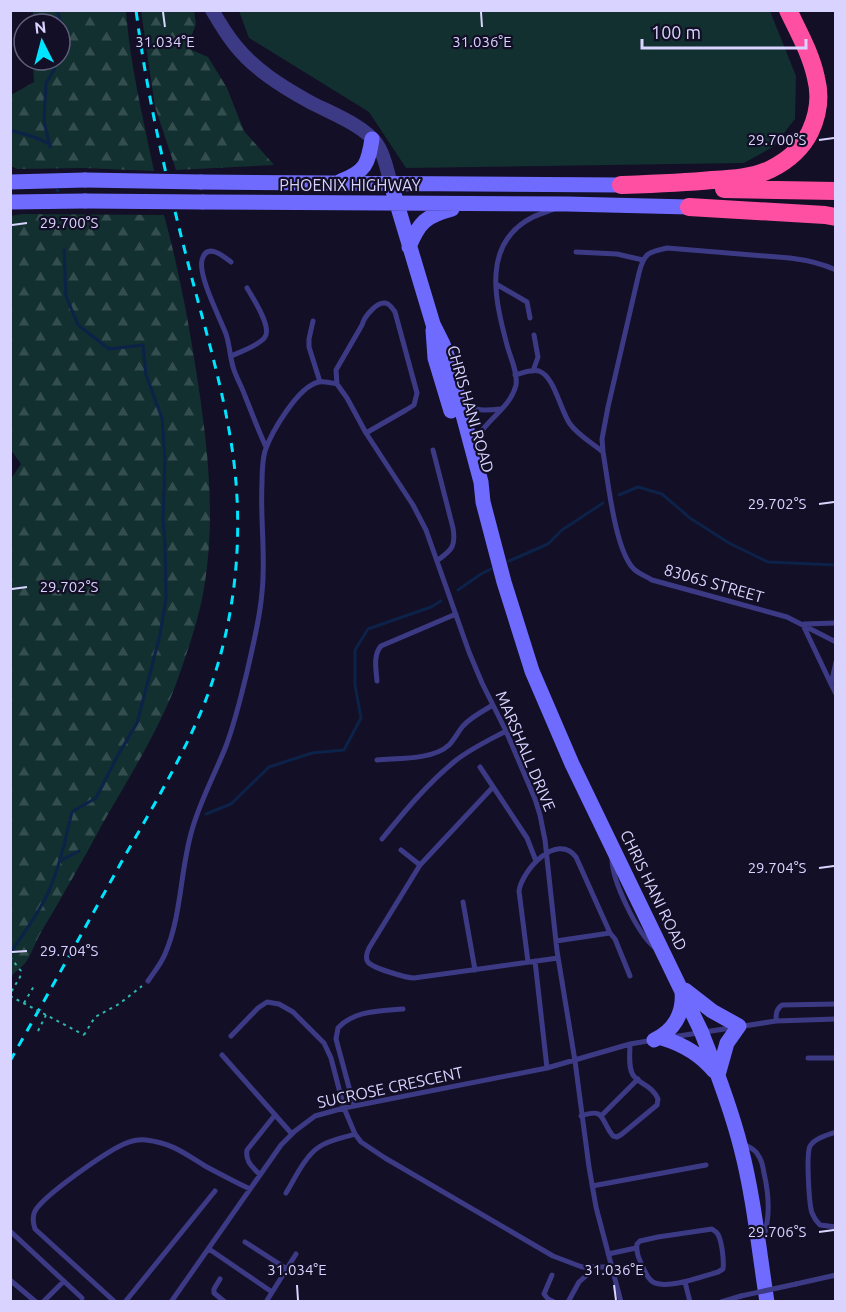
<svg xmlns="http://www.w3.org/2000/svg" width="846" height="1312" font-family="Ubuntu,sans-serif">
  <defs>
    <pattern id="forest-firs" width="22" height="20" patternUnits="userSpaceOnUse" patternTransform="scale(1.5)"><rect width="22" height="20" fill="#12302f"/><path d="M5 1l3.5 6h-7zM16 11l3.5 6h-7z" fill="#344d4e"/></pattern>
  </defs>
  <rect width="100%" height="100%" fill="#130f26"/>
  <path fill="#12302f" d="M239,11H770L796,76L795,119L773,147L744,163L406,168L369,112L249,38Z"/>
  <path fill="url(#forest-firs)" d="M33,11H126C130,64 143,118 154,171L84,168L17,169L11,166V95L34,82L33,60H60V24H33Z
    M141,11H194L196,24L187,48L208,57L227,88L244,131L274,165L176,170L155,107Z
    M22,214L164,215C178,266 188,318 196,370C207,440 216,512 205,582C200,617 187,653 175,687C156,735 128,779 103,823C83,860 62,897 40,934C35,943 32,953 26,962C22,968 14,971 11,978L10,480L21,464L10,449V216Z"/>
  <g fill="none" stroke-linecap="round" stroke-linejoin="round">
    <path stroke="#0c2248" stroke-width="3" d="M57,10C62,23 64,37 60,49
      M10,130L34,137L48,143
      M50,147L44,121L46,83L54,70L57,60
      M57,190L58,191
      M619,495L638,487L662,494L690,518L729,543L768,562L836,565
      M509,561L548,544L562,530L603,503
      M458,590L481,574L491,569
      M206,814L231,804L269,767L312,753L344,750L361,718L355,685V650L368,629L431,607L441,601
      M62,860L79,851
      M10,953C23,935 36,917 46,897C59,870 65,841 72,812L96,798L118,755L137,723L160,635L166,598L165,544L163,520L165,459L162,418L146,375L143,345L109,349L78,325L66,296L64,250"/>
    <path stroke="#2fb8b0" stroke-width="2" stroke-dasharray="3 4.5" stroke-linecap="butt" d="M10,957L21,971L20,977L10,994
      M24,1003L34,986
      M38,1031L46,1015
      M84,1035L95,1017L119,1004L142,986"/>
    <path stroke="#3d3a85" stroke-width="5" d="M576,252L617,254L643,260
      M231,262C223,256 207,242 202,260C198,276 220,318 226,334C230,346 230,359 234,370C237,379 242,387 245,396C252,413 258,430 266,447
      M836,270C821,263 806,260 790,258L667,248C648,252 644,253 639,273L608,407L602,439L603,452C608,480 615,553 635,570C640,574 647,577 652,580L787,617L836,642
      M496,284L527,302L530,318
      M313,321L309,339V347L320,382
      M231,356C240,352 260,345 265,337C272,327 253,298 247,288
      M533,371L538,357L534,335
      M515,375C522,373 532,369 539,371C555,377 560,410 570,424C578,435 592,443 603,452
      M463,403C474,411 486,411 500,409
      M366,433L406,410L414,405L417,393L395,312C393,309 391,306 388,304C378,299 364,317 362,325L336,370L337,384L347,398L366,433L413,505L426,530L469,652L482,683L506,731L535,799L540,815L545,840L557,951L575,1061L589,1167L596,1207L621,1302
      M475,444C483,420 510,410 516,385C518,372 510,357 507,345C495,300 481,243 533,217C539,214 547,212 554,209
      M433,450L453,528C456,546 452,550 438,560
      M804,624L836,623
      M803,625L831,684
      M836,662L831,684L836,694
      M377,681C376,669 373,655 381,646L456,614
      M377,760C398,758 433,760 449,745C454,740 458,732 463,726C471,717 483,711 493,705
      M480,767L527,838L536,861
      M493,787L420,865L369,948C367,952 365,958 368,962C372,968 407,978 414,978L558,958
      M382,839C404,812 427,784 455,761C470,749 489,740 506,731
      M401,850L420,865
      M612,857C611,880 637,932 654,947
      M463,902L475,970
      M556,941L610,933
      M535,961L547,1068
      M528,962L519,891C522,870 557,832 576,857L610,933L615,939L630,976
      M148,981C154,972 161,964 165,954C182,915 180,870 192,830C200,801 215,774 226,746C235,722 241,697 247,672C253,645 260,619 262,592C266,556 260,519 262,483C262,472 262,462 265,451C271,433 298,386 319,382C325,381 332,383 337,384
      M776,1021C776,1014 776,1009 782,1005L836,1004
      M231,1036L258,1008L267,1002L279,1004L293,1012L324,1043L331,1058L344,1108L355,1134L361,1142L385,1158L553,1256L582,1267H611
      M672,1037L776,1021L836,1019
      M222,1055L292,1134
      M808,1058H836
      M354,1106L336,1039L338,1028C354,1010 381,1011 403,1009
      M581,1116C606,1107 600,1120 613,1136L617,1137L622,1134L657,1105L658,1099C652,1085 640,1085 633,1075C628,1067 630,1053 630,1044
      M601,1116L638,1079
      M836,1132C827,1135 815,1138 810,1146C806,1154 809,1204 812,1213C814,1218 817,1222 820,1225L836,1227
      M743,1144C749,1147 755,1149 758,1155C762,1160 763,1167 764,1173C769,1195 771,1217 763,1238
      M260,1175C253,1167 245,1162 247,1150L275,1115
      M592,1186L706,1165
      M286,1193C294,1180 305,1156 319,1147C329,1140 343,1138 355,1134
      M712,1229C713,1230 715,1231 716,1232C722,1237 724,1261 723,1269L718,1272C703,1276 668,1290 653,1282C648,1279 645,1272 643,1267C639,1259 636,1253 637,1244L640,1241L658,1237Z
      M10,1231L82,1298
      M245,1242L287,1269
      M209,1249L272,1292
      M608,1254L636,1248
      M552,1275L544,1294L548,1299L554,1302
      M220,1279L214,1289V1293L225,1302
      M10,1280L36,1302
      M685,1282L690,1302
      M796,1284L836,1275
      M43,1302L64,1281
      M115,1302L35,1229C33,1223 32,1217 35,1211C44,1195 106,1152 124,1144C131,1141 138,1139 146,1140C172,1143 184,1153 205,1166C220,1174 235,1182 250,1189
      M125,1302L215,1191
      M171,1302L281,1145L295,1131L315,1116L344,1108L547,1068L630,1044L654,1040
      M266,1302L296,1254
      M568,1302L579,1282L588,1274L591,1268
      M721,1302L741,1296"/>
    <path stroke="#3d3a85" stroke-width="14" d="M212,10C219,22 226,34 235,45C254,69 281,86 308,101C328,112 364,125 377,144C385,155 387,171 391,184"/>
    <path stroke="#6f6bff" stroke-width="15" d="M341,181C366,171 368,164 372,139
      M10,182L85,180
      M201,182L621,185
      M391,184L433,324L443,344L447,355L481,482L483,502L504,582L532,671L572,764L701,1031C716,1069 731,1108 741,1148C754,1198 759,1251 767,1302
      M10,202L85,201
      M203,202L567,204L689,207
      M409,247C419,222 426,216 452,209
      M433,330L435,358L451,411
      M685,990L712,1011L739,1026L727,1043L718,1075
      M662,1038C682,1044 700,1054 714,1071
      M654,1040C674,1031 684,1013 682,992"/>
    <path stroke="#ff4fa3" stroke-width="18" d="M621,185C651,184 682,183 712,180C732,179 753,178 771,169C787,161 802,148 810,132C818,115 821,97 816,78C811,54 799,33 788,10
      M724,189L836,191
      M689,207L825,215L836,217"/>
    <path stroke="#00e5ff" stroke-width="3" stroke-dasharray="9 8" stroke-linecap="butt" d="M10,1061C48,994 85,928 122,861C151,810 181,760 203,707C236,625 245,535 232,448C224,395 209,342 195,290C171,198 148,105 136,10"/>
    <path stroke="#2fb8b0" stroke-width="2" stroke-dasharray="3 4.5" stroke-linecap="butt" d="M10,996L84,1035"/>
    <path stroke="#3d3a85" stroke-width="5" d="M741,1296L796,1284"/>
    <path stroke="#6f6bff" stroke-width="15" d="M85,180L201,182
      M85,201L203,202"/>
  </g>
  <path fill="none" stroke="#d9d4ff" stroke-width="2" d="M163,12L165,27M481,12L482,27M819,140L834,138M12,225L27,223M819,504L834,502M12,589L27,587M819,868L834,866M12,952L27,951M819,1232L834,1230M297,1285L298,1300M614,1285L616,1300"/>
  <g text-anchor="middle" stroke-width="4.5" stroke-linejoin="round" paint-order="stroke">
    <g font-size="16" fill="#d9d4ff" stroke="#130f26">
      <text x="350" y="191">PHOENIX HIGHWAY</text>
      <text transform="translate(471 409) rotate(74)" y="6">CHRIS HANI ROAD</text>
      <text transform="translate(714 583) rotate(16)" y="6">83065 STREET</text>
      <text transform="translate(526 751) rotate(67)" y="6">MARSHALL DRIVE</text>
      <text transform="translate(654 890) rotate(64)" y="6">CHRIS HANI ROAD</text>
      <text transform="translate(390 1087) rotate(-12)" y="6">SUCROSE CRESCENT</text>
    </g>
  </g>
  <g font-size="15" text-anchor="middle" fill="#d9d4ff" stroke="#130f26" stroke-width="4.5" stroke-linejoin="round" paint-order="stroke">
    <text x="165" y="47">31.034°E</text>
    <text x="482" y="47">31.036°E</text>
    <text x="777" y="145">29.700°S</text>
    <text x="69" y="228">29.700°S</text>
    <text x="777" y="509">29.702°S</text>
    <text x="69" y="592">29.702°S</text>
    <text x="777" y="873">29.704°S</text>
    <text x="69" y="956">29.704°S</text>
    <text x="777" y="1237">29.706°S</text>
    <text x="297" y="1275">31.034°E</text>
    <text x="614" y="1275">31.036°E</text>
  </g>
  <rect width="846" height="1312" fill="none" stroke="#d9d4ff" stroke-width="24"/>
  <g transform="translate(42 42) rotate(354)"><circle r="28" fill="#130f26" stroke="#625e7d" stroke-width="1.5"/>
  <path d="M0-4.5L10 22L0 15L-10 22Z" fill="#00e5ff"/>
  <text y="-9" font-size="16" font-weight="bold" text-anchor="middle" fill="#d9d4ff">N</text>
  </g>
  <path d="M642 39v9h164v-9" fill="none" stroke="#d9d4ff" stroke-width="3"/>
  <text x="651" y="39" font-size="18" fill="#d9d4ff" stroke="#130f26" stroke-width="4.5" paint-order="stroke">100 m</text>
</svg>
